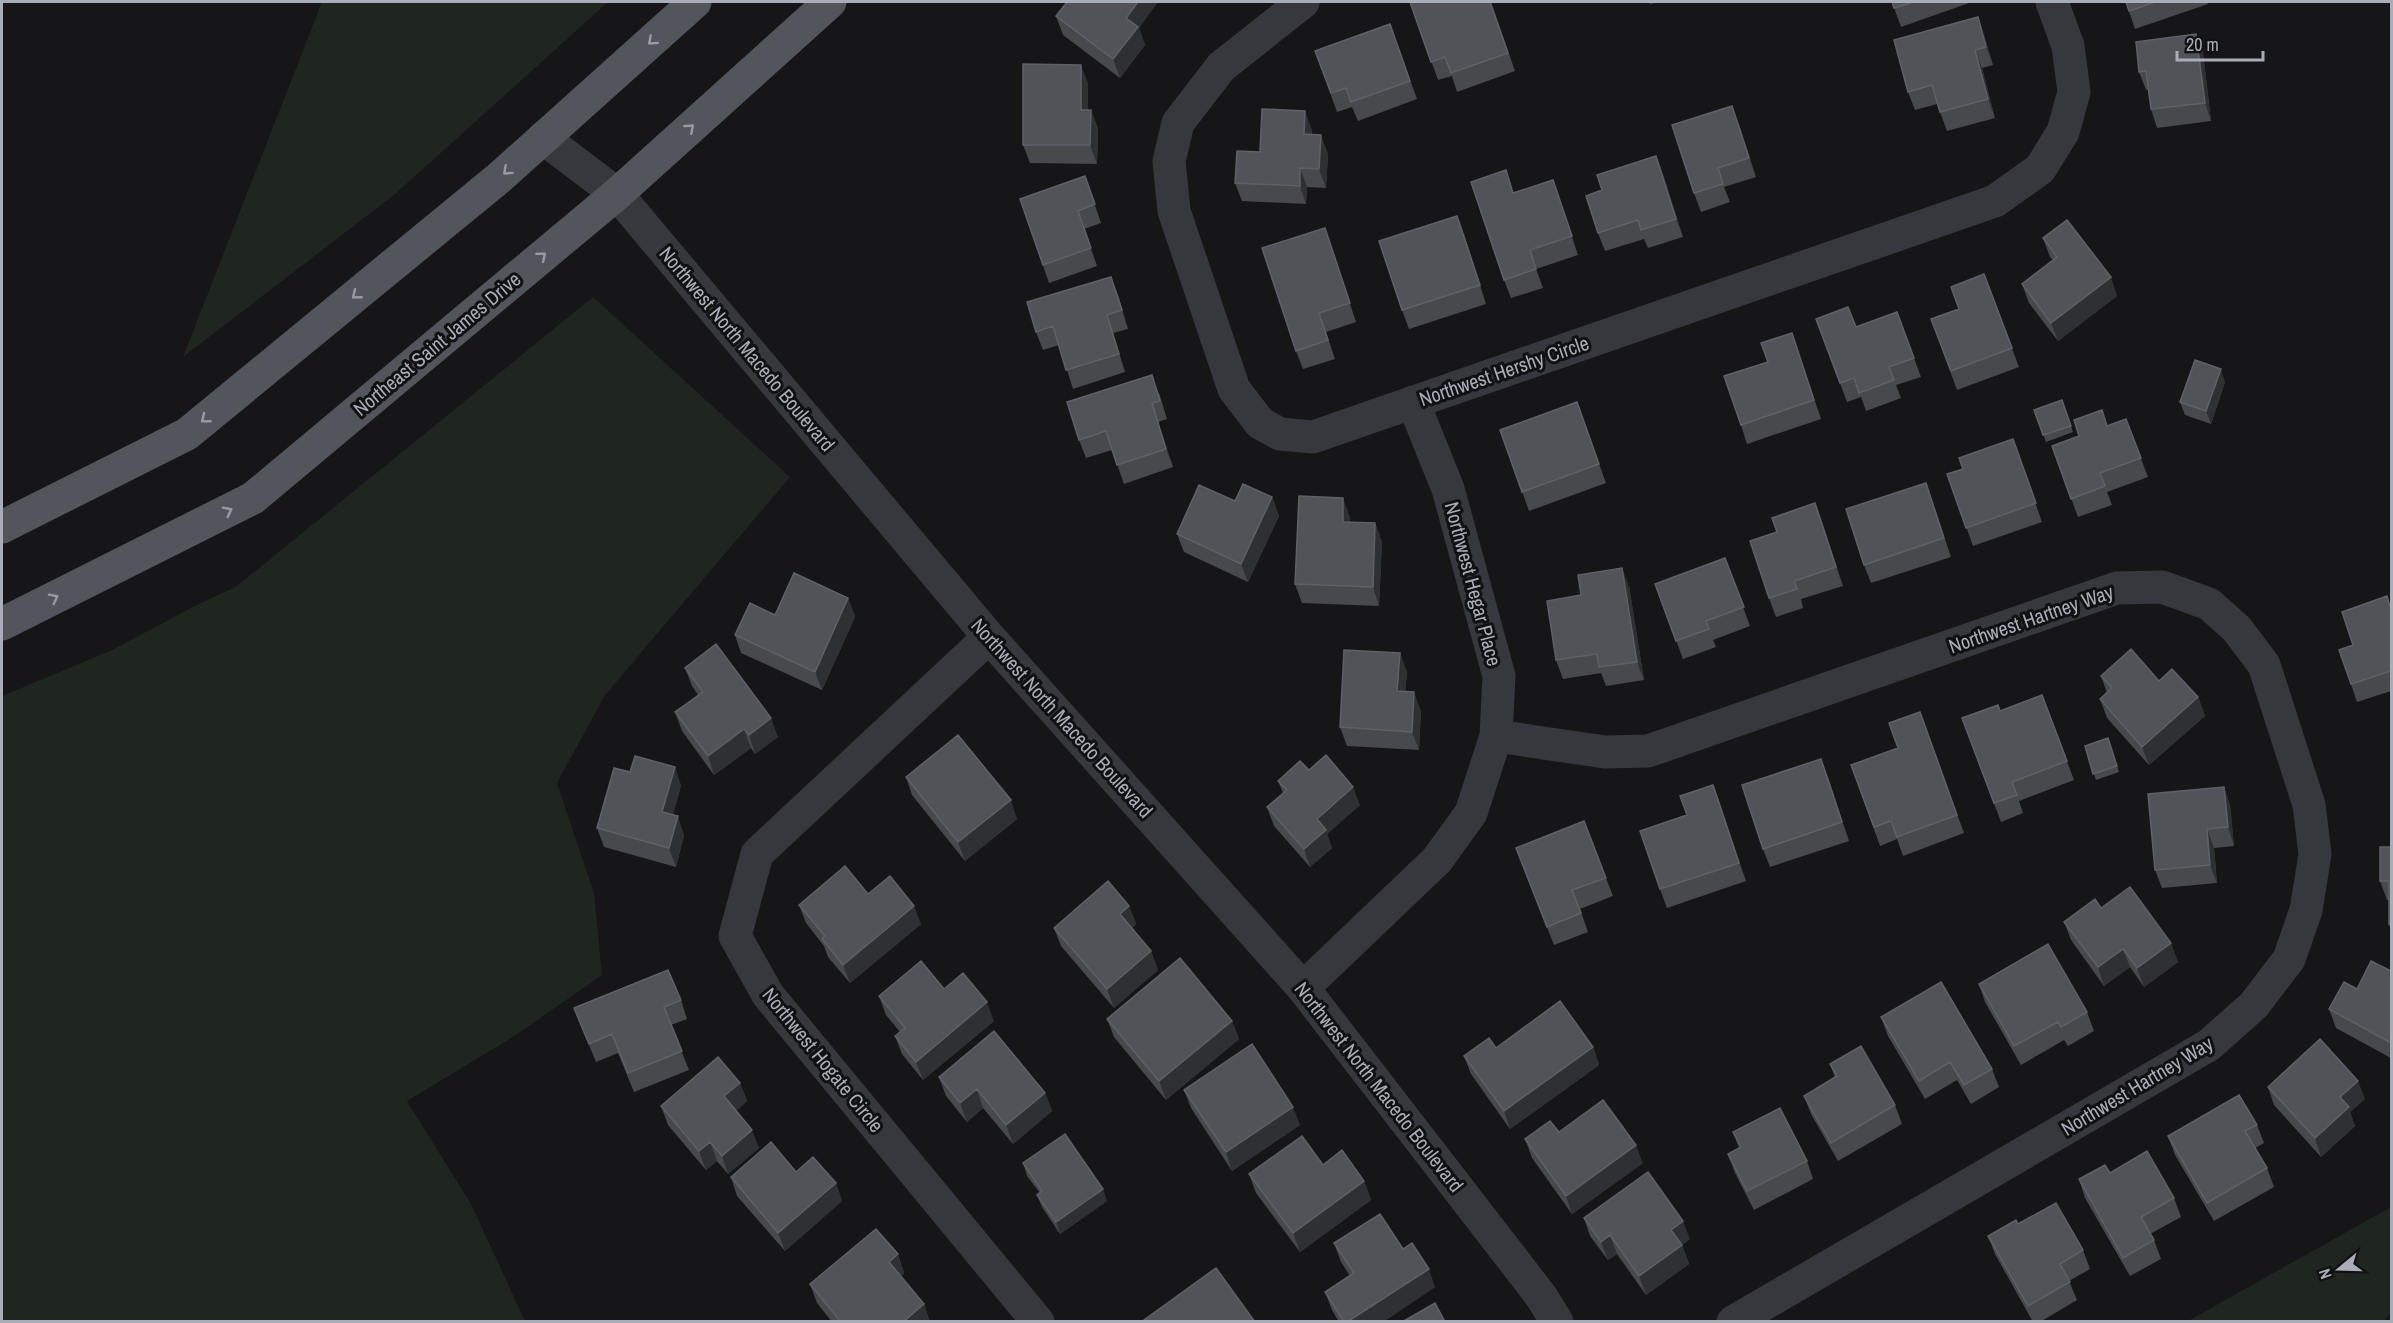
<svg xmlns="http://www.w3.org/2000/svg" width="2393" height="1323" font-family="'Archivo Narrow',sans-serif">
  <rect width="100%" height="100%" fill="#161618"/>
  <path fill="#1e261f" d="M322,2H608L394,195L183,357Z
    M593,297L790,477L605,695L557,783L594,893L602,975L513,1037L407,1101L471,1204L525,1321H2V696L112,650L191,608L237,586Z
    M2391,1207V1312L2384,1321H2188Z"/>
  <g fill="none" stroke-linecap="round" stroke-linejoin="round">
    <path stroke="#37383d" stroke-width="33" d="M1303,2L1221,67L1178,123L1169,161L1174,211L1234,389L1260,423L1280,434L1313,437L1995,201L2040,169L2063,132L2074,92L2068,46L2052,2
      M543,138L617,194L989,637L1303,988L1541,1296L1557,1322
      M989,637L757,854L735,936L768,995L1038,1322
      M1496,736L1605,752L1648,751L2117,588L2162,587L2209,604L2237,629L2264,665L2309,805L2315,854L2306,910L2289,959L2254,1005L2209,1045L1733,1322
      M1303,988L1437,860L1471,813L1496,736L1499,676L1448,489L1413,402"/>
    <path stroke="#53555c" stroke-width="33" d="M2,527L187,434L500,177L695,2
      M2,624L253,498L617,194L830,2"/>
  </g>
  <path fill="#47494d" d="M1410,2H1491L1515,71L1457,92L1452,76L1438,80Z
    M1649,2H1659L1650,4Z
    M1892,2H1968L1969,3L1901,27Z
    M2126,2H2207L2208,4L2135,29Z
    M1157,3L1139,28L1145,45L1120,78L1063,35L1056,16Z
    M1978,17L1984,35L1993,65L1982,68L1995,118L1947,131L1937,104L1915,110L1908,92Z
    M1390,24L1417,99L1358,121L1352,107L1337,112L1315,51Z
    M2196,34L2203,53L2211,121L2157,128L2151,109L2148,90H2146L2139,72Z
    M1088,83V110H1091L1098,129L1097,164L1030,163L1023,145Z
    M1739,124L1756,177L1724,187L1730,202L1701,212L1694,193Z
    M1312,130V135L1328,154L1326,188L1307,187L1306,204L1242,201L1235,183L1260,152Z
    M1663,174L1683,237L1648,248L1644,239L1605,251L1598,233Z
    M1085,176L1101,223L1084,229L1097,266L1049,283L1020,199Z
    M1553,180L1578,255L1536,269L1543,288L1511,298L1504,280L1514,193Z
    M1464,234L1486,304L1409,329L1402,310Z
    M2043,238L2117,296L2058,341L2029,303L2022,284L2053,260L2050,257Z
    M1331,246L1356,322L1326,332L1335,359L1303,369L1296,351Z
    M1984,274L2019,367L1957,390L1931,319L1959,309Z
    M1118,295L1128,329L1113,333L1125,372L1073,389L1059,345L1043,350L1036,332Z
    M1897,312L1921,377L1896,385L1901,398L1866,411L1861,397L1847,402L1816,319L1856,327Z
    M1792,333L1821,419L1747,444L1741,425L1768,362Z
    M2225,382L2211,424L2185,415L2180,402Z
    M1159,393L1167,419L1158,422L1173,467L1124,484L1112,450L1086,458L1079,440Z
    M2062,400L2073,432L2046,442L2034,410Z
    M1577,402L1606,483L1529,511L1500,430Z
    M2126,419L2148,477L2107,492L2112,505L2078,517L2052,446Z
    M2013,439L2042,522L1973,546L1947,474L1963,469Z
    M1272,497L1279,516L1248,582L1184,552L1177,534L1235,501Z
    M1932,501L1951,557L1871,583L1864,565Z
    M1350,517V522L1375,523L1382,542L1379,606L1302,603L1295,584Z
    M1822,522L1843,586L1801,599L1803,608L1776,617L1769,598Z
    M1725,558L1750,626L1713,640L1716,647L1683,659L1655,584Z
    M1629,586L1644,680L1606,686L1601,673L1563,679L1556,660Z
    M848,598L855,617L822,690L741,653L735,635L775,615Z
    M2391,608V691L2357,702L2351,684L2353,645Z
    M685,668L778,737L755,754L751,748L714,775L682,731L675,712L698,695L692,686Z
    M1407,672L1405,692L1421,711L1419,750L1347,746L1340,727Z
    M2101,676L2159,681L2198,697L2205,716L2149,765L2107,718L2100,699L2107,693Z
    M2042,695L2074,780L2019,801L2023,813L2001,822L1962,718L2000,711Z
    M1920,712L1964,833L1903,856L1897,839L1880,846L1851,765L1898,748Z
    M2108,738L2119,772L2096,780L2085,746Z
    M1309,770L1360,805L1327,834L1332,848L1310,867L1274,826L1267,807L1283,793L1278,781Z
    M906,777L1017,819L965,861L912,795Z
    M1828,777L1849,841L1770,867L1763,849Z
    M681,785L673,815L684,835L676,867L604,847L597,828Z
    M1713,785L1746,881L1667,908L1660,889L1687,815Z
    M2224,787L2230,805L2234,846L2214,848L2217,883L2162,888L2155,870Z
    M2391,847V931L2389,924V900H2387L2380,881Z
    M1516,848L1606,878L1613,896L1580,909L1588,932L1554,945Z
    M868,894L921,924L850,983L828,957L824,946L806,923L799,905Z
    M1129,906L1136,924L1132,928L1151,951L1158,970L1114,1008L1061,946L1054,928Z
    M2101,908L2178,962L2144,987L2130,967L2104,986L2071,940L2064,922Z
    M2391,971V1058L2336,1028L2329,1009L2357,989Z
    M1979,984L2087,1012L2094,1031L2068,1046L2064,1040L2021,1065L1985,1002Z
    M944,989L994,1021L923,1080L902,1054L895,1036L900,1032L886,1015L879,996Z
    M681,1000L687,1019L671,1025L689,1070L634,1092L618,1053L596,1062L574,1008Z
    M1881,1017L1992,1069L1999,1087L1971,1104L1957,1080L1925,1099L1888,1036Z
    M1107,1019L1232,1021L1239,1039L1166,1100L1114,1037Z
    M1593,1047L1599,1065L1510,1129L1471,1074L1464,1056L1496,1048Z
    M1830,1064L1895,1105L1902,1124L1838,1161L1811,1114L1804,1096L1835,1078Z
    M939,1077L1045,1093L1052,1111L1013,1144L983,1108L967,1122L946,1096Z
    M740,1083L747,1101L736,1111L759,1148L728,1174L717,1161L706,1170L668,1125L661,1106Z
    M2268,1087L2365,1099L2350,1112L2355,1126L2321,1157L2274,1105Z
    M1184,1090L1300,1125L1232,1171L1191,1108Z
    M2257,1125L2264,1143L2255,1148L2267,1168L2274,1187L2214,1221L2175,1155L2168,1136Z
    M1559,1132L1643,1163L1572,1214L1532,1158L1525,1139Z
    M1733,1132L1807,1161L1813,1179L1754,1210L1735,1173L1728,1154L1739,1148Z
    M1023,1163L1107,1201L1060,1234L1042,1207L1037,1195L1040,1193L1027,1176Z
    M1323,1165L1364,1181L1371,1200L1300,1252L1256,1193L1249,1174Z
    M796,1172L836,1183L842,1201L785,1251L737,1196L731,1177Z
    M2110,1173L2174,1198L2181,1217L2150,1234L2154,1240L2161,1259L2130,1276L2085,1198L2079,1179Z
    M1584,1218L1690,1239L1682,1245L1689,1264L1646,1295L1617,1254L1608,1260L1590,1236Z
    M2018,1224L2083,1250L2090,1269L2069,1281L2077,1300L2040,1322H2033L1995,1254L1988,1236Z
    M1334,1243L1435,1287L1383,1322H1339L1332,1310L1325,1292L1350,1276L1341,1262Z
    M898,1254L904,1273L901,1276L924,1304L930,1322H832L817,1303L810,1284Z"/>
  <path fill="#2f3033" d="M1138,2H1157V3L1139,28L1145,45L1120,78L1113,59L1126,18Z
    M1978,17L1984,35L1993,65L1986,47Z
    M2196,34L2203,53L2211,121L2205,103Z
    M1975,50L1982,68L1995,118L1988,99Z
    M1081,65L1088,83V128L1081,110Z
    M1732,106L1739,124L1756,177L1749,158Z
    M1091,110L1098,129L1097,164L1090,145Z
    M1305,111L1312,130L1311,153L1304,134Z
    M1321,135L1328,154L1326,188L1319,169Z
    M1656,156L1663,174L1683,237L1676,219Z
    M1300,168L1307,187L1306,204L1300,186Z
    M1457,216L1464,234L1486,304L1480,285Z
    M1111,277L1118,295L1128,329L1122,310Z
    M2111,277L2117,296L2058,341L2051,323Z
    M2221,369L2225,382L2211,424L2206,411Z
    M1152,403L1158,422L1173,467L1166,449Z
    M1272,497L1279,516L1248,582L1241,564Z
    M1343,498L1350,517L1349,540L1343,522Z
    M1815,503L1822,522L1843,586L1836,567Z
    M1375,523L1382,542L1379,606L1373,587Z
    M1622,568L1629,586L1644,680L1637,662Z
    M848,598L855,617L822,690L815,672Z
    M1400,653L1407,672L1404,710L1397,691Z
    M1414,692L1421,711L1419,750L1412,732Z
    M2198,697L2205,716L2149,765L2142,747Z
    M771,718L778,737L755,754L749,735Z
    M744,729L751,748L714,775L708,756Z
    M1821,759L1828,777L1849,841L1842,822Z
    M675,767L681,785L669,830L662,812Z
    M1713,785L1720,803L1746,881L1739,863Z
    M1353,787L1360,805L1327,834L1332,848L1310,867L1304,849L1317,819Z
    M2224,787L2230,805L2234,846L2228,827Z
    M1011,800L1017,819L965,861L958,842Z
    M678,816L684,835L676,867L669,848Z
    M2207,829L2214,848L2217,883L2210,865Z
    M914,906L921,924L850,983L843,965Z
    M1129,906L1136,924L1127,932L1120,914Z
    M2171,943L2178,962L2144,987L2137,968Z
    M2123,949L2130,967L2104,986L2098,967Z
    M1151,951L1158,970L1114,1008L1107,989Z
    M987,1002L994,1021L923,1080L916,1062Z
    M1232,1021L1239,1039L1166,1100L1159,1081Z
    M1593,1047L1599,1065L1510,1129L1504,1111Z
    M2358,1081L2365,1099L2350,1112L2355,1126L2321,1157L2315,1138L2340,1097Z
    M740,1083L747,1101L731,1115L724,1096Z
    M977,1089L983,1108L967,1122L960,1103Z
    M1045,1093L1052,1111L1013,1144L1006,1125Z
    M1293,1107L1300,1125L1232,1171L1226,1152Z
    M752,1130L759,1148L728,1174L722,1156Z
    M710,1142L717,1161L706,1170L699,1151Z
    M1636,1145L1643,1163L1572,1214L1566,1196Z
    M1364,1181L1371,1200L1300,1252L1293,1233Z
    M836,1183L842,1201L785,1251L778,1233Z
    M1103,1189L1107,1201L1060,1234L1056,1222Z
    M1683,1221L1690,1239L1678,1248L1671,1230Z
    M1610,1235L1617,1254L1608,1260L1601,1242Z
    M1682,1245L1689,1264L1646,1295L1639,1276Z
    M898,1254L904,1273L896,1280L889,1262Z
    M1429,1269L1435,1287L1383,1322H1347Z
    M924,1304L930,1322H903Z"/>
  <path fill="#525359" stroke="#5f6168" stroke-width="1.5" d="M1067,2H1138L1126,18L1138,27L1113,59L1056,16Z
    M1410,2H1490L1508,53L1451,73L1445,57L1431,62Z
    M1892,2H1914L1894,8Z
    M2126,2H2155L2129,11Z
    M1978,17L1986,47L1975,50L1988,99L1940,112L1932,85L1908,92L1894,40Z
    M1390,24L1410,81L1351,102L1346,88L1331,93L1315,51Z
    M2196,34L2205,103L2151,109L2146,71L2139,72L2136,42Z
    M1023,64L1081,65V110H1091L1090,145H1023Z
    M1732,106L1749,158L1718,168L1723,184L1694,193L1672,125Z
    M1262,109L1305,111L1304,134L1321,135L1319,169L1300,168V186L1235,183L1237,151L1260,152Z
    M1656,156L1676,219L1641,230L1638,220L1598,233L1586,196L1602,190L1597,175Z
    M1506,170L1513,193L1553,180L1572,236L1530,250L1536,269L1504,280L1471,182Z
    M1085,176L1095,204L1078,211L1091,248L1043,265L1020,199Z
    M1457,216L1480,285L1402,310L1379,241Z
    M2067,220L2111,277L2051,323L2022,284L2057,257L2043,238Z
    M1325,228L1350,303L1319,313L1328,340L1296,351L1262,248Z
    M1984,274L2012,348L1951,371L1931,319L1959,309L1951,287Z
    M1111,277L1122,310L1107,315L1119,354L1066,370L1053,326L1036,332L1027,302Z
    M1848,307L1856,327L1897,312L1914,358L1889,367L1894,380L1859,393L1854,378L1840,383L1816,319Z
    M1792,333L1814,400L1741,425L1724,376L1768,362L1761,343Z
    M2195,360L2221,369L2206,411L2180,402Z
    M1152,375L1160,401L1152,403L1166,449L1117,465L1106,431L1079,440L1067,402Z
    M2062,400L2071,426L2043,435L2034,410Z
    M1577,402L1599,464L1522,492L1500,430Z
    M2102,410L2107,426L2126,419L2141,458L2100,473L2105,486L2071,499L2052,446L2079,436L2074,420Z
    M2013,439L2036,503L1966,528L1947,474L1963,469L1959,458Z
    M1926,483L1944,538L1864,565L1846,509Z
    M1243,484L1272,497L1241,564L1177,534L1199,485L1235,501Z
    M1299,496L1343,498V522L1375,523L1373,587L1295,584Z
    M1815,503L1836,567L1794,581L1797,589L1769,598L1750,541L1777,532L1772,518Z
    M1725,558L1744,607L1706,621L1709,629L1676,641L1655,584Z
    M1622,568L1637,662L1599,667L1597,654L1556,660L1547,601L1581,595L1578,575Z
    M794,573L848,598L815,672L735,635L750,603L775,615Z
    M2387,596L2391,610V671L2351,684L2339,650L2353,645L2342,612Z
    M716,644L771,718L749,735L744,729L708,756L675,712L703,692L685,668Z
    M2131,649L2159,681L2172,669L2198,697L2142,747L2100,699L2112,688L2101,676Z
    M1344,650L1400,653L1397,691L1414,692L1412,732L1340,727Z
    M2042,695L2067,761L2012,782L2017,795L1994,803L1962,718L1998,705L2000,711Z
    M1920,712L1957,815L1897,837L1891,821L1874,827L1851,765L1898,748L1889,723Z
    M958,735L1011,800L958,842L906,777Z
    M2108,738L2117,766L2093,774L2085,746Z
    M1326,755L1353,787L1317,819L1326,830L1304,849L1267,807L1287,790L1278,781L1300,761L1309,770Z
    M635,756L675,767L662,812L678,816L669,848L597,828L614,768L630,772Z
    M1821,759L1842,822L1763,849L1742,785Z
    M1713,785L1739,863L1660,889L1640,831L1687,815L1680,796Z
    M2224,787L2228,827L2207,829L2210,865L2155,870L2148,794Z
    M1584,821L1606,878L1572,890L1581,913L1547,927L1516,848Z
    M2380,847H2391V925L2389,924V881H2380Z
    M845,866L868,894L890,876L914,906L843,965L822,939L825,936L799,905Z
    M1108,881L1129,906L1120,914L1151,951L1107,989L1054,928Z
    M2130,887L2171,943L2137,968L2123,949L2098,967L2064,922L2095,899L2101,908Z
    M2048,944L2087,1012L2061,1027L2058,1022L2014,1046L1979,984Z
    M1180,958L1232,1021L1159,1081L1107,1019Z
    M921,961L944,989L963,973L987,1002L916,1062L895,1036L905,1028L879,996Z
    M2371,961L2391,971V1043L2329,1009L2344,982L2357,989Z
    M668,970L681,1000L664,1007L682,1051L628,1073L612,1034L589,1044L574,1008Z
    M1941,982L1992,1069L1964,1085L1950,1062L1919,1081L1881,1017Z
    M1560,1001L1593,1047L1504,1111L1464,1056L1489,1038L1496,1048Z
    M994,1031L1045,1093L1006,1125L977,1089L960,1103L939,1077Z
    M2320,1039L2358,1081L2340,1097L2349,1107L2315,1138L2268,1087Z
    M1252,1044L1293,1107L1226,1152L1184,1090Z
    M1861,1046L1895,1105L1831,1143L1804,1096L1837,1076L1830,1064Z
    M718,1057L740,1083L724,1096L752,1130L722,1156L710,1142L699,1151L661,1106Z
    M2239,1095L2257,1125L2245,1131L2267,1168L2207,1203L2168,1136Z
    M1603,1100L1636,1145L1566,1196L1525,1139L1550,1121L1559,1132Z
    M1780,1108L1807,1161L1747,1191L1728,1154L1741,1147L1733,1132Z
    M1065,1134L1103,1189L1056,1222L1037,1195L1042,1191L1023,1163Z
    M1302,1136L1323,1165L1342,1150L1364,1181L1293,1233L1249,1174Z
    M771,1142L796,1172L813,1157L836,1183L778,1233L731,1177Z
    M2147,1151L2174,1198L2141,1217L2154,1240L2123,1258L2079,1179L2105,1165L2110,1173Z
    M1648,1172L1683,1221L1671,1230L1682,1245L1639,1276L1610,1235L1601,1242L1584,1218Z
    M2056,1203L2083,1250L2060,1264L2070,1282L2028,1306L1988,1236L2016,1220L2018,1224Z
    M1380,1214L1403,1249L1412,1243L1429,1269L1347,1322H1344L1325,1292L1354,1273L1334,1243Z
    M876,1229L898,1254L889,1262L924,1304L903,1322H841L810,1284Z
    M1216,1268L1255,1322H1145L1144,1320Z
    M1435,1303L1445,1322H1402Z"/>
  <defs><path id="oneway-chevron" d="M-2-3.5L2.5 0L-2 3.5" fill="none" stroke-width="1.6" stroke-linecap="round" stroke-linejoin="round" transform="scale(1.5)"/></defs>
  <g stroke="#979ba6">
    <use href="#oneway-chevron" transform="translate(652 41) rotate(138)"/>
    <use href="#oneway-chevron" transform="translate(690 128) rotate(-42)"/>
    <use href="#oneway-chevron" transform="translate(507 171) rotate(138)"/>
    <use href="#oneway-chevron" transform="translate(542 256) rotate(-40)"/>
    <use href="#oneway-chevron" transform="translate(356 295) rotate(141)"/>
    <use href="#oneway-chevron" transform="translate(205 419) rotate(141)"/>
    <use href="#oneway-chevron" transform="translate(228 511) rotate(-27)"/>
    <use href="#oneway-chevron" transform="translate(54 598) rotate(-27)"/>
  </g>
  <g text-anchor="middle" stroke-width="6" stroke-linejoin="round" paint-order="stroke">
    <g font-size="20" fill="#a8adb8" stroke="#111113">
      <text transform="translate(437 344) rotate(-40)" y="7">Northeast Saint James Drive</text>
      <text transform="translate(747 349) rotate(50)" y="7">Northwest North Macedo Boulevard</text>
      <text transform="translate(1504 371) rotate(-19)" y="7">Northwest Hershy Circle</text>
      <text transform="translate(1473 584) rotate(75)" y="7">Northwest Hegar Place</text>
      <text transform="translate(2031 619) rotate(-19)" y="7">Northwest Hartney Way</text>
      <text transform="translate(1062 718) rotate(48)" y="7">Northwest North Macedo Boulevard</text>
      <text transform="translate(823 1060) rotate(51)" y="7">Northwest Hogate Circle</text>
      <text transform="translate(2137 1086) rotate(-31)" y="7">Northwest Hartney Way</text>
      <text transform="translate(1379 1087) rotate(52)" y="7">Northwest North Macedo Boulevard</text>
    </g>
  </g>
  <rect width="2393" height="1323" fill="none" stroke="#a8adb8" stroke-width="6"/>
  <g transform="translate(2339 1269) rotate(251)" stroke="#111113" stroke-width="4.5" paint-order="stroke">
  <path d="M0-4.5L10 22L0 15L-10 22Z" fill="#a8adb8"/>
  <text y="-9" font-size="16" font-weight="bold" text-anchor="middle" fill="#a8adb8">N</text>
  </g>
  <path d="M2177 51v9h86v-9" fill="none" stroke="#a8adb8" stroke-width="3"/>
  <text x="2186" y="51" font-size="18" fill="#a8adb8" stroke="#111113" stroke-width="4.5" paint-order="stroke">20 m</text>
</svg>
